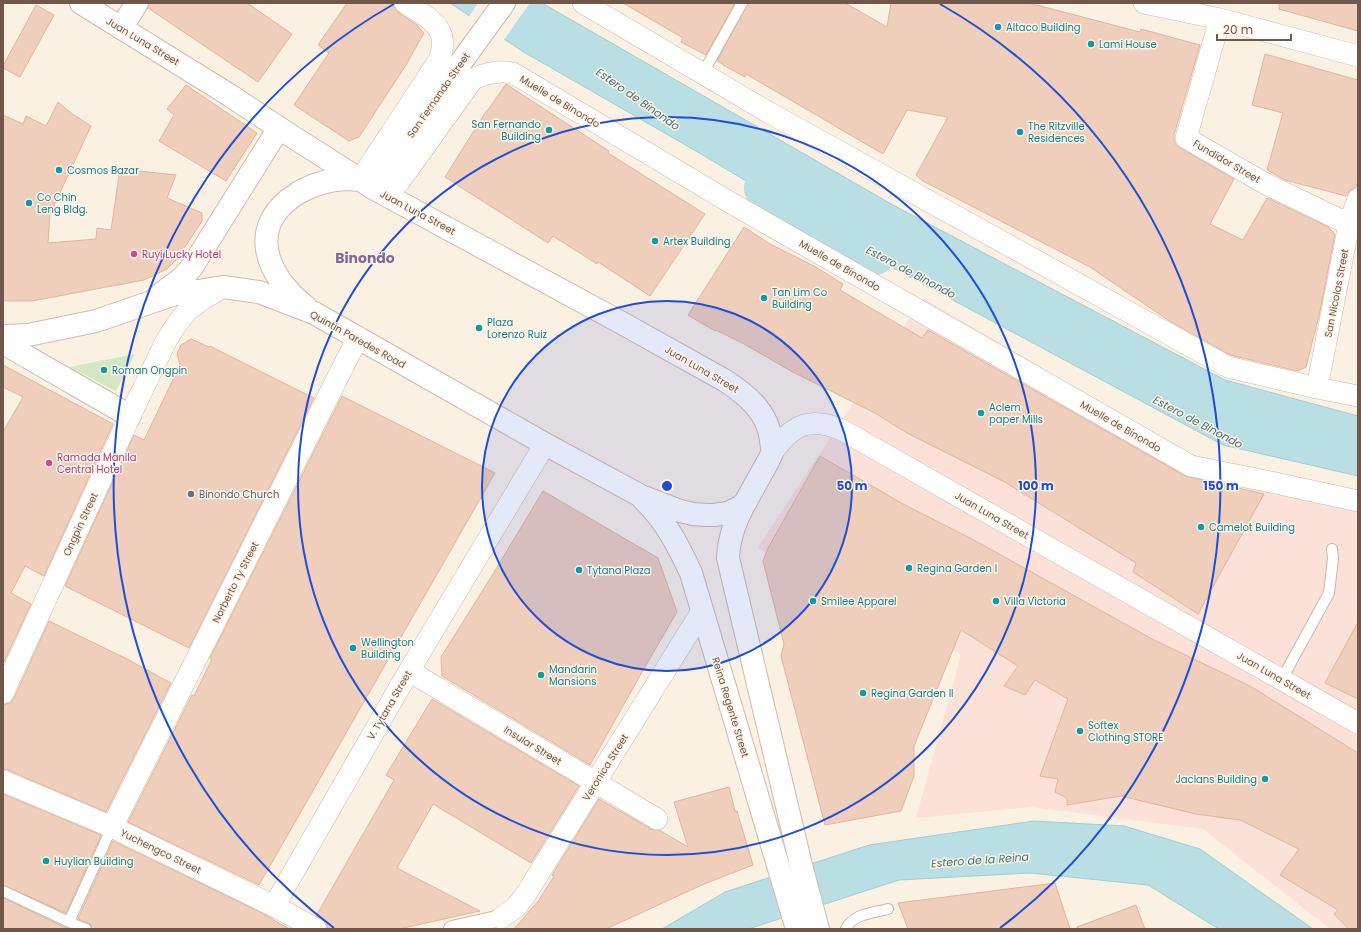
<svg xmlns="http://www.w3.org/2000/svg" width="1361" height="932" font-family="Poppins,sans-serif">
  <rect width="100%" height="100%" fill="#fbf1e3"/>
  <path fill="#fbe1d7" d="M923,298L1210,466L1358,501V929H1330L1203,829L1031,807L916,818L961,655L757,548Z"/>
  <path fill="#d2e7c2" d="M135,354L116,391L69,367H70Z"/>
  <path fill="#b9dee3" stroke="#9fcdd4" d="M450,3H542L893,205L1225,380L1358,416V476L1223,445L882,262L696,151L522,51Z
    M1034,821L1124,826L1200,849L1313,929H1219L1148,885L1030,873L899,880L748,929H662L725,892L869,845Z"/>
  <path fill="#fbf1e3" d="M478,3H530L503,41L468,18Z"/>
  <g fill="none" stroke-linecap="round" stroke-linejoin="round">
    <path stroke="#b9dee3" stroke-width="44" d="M766,188L819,224L875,253"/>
  </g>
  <path fill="#efcfbc" stroke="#e0b59d" d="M149,3H247L292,34L258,82L148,8Z
    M347,3H388L394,7L399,13L417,25L424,33L406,65L359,137L349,141L294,105L329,53L318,45Z
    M623,3H735L706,55L681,42L683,38Z
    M748,3H845L887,27L891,3H1029L1140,32L1141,29L1200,45L1174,135V140L1176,145L1180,148L1234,179L1210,224L1243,240L1267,198L1328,227L1335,234L1319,316L1306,367L1298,371L1230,355L1168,320L1090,267L923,181L916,175L948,117L907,110L883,154L746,74L745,77L723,65V64L717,61Z
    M1279,3H1358V31L1279,9Z
    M36,5L54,15L20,77L3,68V66Z
    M1265,54L1358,80V181L1356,187L1350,190L1346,196L1285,180L1267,170L1283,113L1252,105Z
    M506,84L609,151L608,153L705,214L650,296L598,262L597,264L553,236L548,243L445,177L487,110H488Z
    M186,85L257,133L226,181L159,141L174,115L167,109Z
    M58,102L71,113L91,126L50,214L48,243L96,239L97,228L111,230L120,169L176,175L167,198L202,213V221L177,259L167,269L144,280L32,301H3V115L23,124L26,116L46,126Z
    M744,227L770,244L814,266L843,284L840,290L922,338L928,330L1185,476L1264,494L1198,614L1133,572L1136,563L1003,481L907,433L875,413L791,371L744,344L716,330L715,331L688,315Z
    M191,339L209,347L210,346L314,398L189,648L65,586L134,435L144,440L180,365L177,354L181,345Z
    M3,365L113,424L44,576L25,566L11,593L31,604L3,664V432L23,397L3,387Z
    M342,396L495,473L259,885L128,822L192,695L194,696L212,659L210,658Z
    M820,456L903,504L972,539L1154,640L1250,686L1358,753V929H1349L1334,914L1338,910L1280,875L1299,849L1240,820L1196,814L1121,796L1067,805V798L1055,792L1058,779L1040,776L1068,699L1035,680L1025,695L1004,686L1018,666L961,630L914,746V776L901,811L825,825L781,656L784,644L763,561L768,548Z
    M543,491L658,558L677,612L642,672L590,765L442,676L441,657L488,582Z
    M49,621L129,660L171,683L106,812L8,770L3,769V705L10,703L14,698Z
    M1358,622V699L1325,683Z
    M432,699L579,786L531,863L433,804L397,868L480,911L399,929H328L326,922L316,916L394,780L386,775Z
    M729,787L735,811H737L753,865L704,884L606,929H514L539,900L554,876L552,875L599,799L651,829L659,830L688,847L674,802Z
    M3,794L101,835L66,913L3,885Z
    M113,841L262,913L289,929H92L91,925L89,923L78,919Z
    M1055,883L1070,929H908L898,903Z
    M3,898L66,928L69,929H3Z
    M1136,905L1145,929H1078L1077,927Z"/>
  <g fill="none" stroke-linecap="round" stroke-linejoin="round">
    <g stroke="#cbb8aa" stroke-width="12">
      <path id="service" d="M703,73L742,3
        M1282,679L1329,593L1333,558L1332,549
        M3,891L69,922L112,827
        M69,922L86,929
        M846,929C852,914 873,913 888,909"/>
    </g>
    <g stroke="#cbb8aa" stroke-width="18">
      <path id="pedestrian" d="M452,929L501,918"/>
    </g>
    <g stroke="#cbb8aa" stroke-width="22">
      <path id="minor" d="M583,3L768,112L1228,367L1317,388L1358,396
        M1144,3L1220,19L1358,56
        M1220,19L1186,138L1266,184L1349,224L1358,225
        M360,180L439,60C452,27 428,18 405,3
        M373,188C384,189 392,189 400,181L473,79C486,73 499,70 513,73L731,203L1191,466L1271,482L1358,501
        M1317,388L1349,224L1358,199
        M772,453C792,425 809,416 842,430L1358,723
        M409,671L657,819
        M3,693L130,416L166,341L176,325L188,310L203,299L222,288
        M3,781L112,827L274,906L316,929
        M112,827L358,337
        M274,906L409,671L545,444
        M501,918L516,907L526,894L702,611"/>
    </g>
    <g stroke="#cbb8aa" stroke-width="24">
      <path id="tertiary" d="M121,28L137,3
        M373,188L459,65L504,3"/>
    </g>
    <g stroke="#d0baaa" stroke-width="24">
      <path id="secondary" d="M81,3L231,96L279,128L373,188L620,322L724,380C746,394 768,412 771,440C771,444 773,448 772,452C771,458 763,470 760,476C745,503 729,527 728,558L801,865L818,929
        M158,296L182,278L192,267L279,128
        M306,307C265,275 246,225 298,193C317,182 338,177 360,180
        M3,336L28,335L96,321L175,294L198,291L223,287L259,292L314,313L545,444L641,496L680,511L693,514L707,515H714L728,513L740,507L746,502
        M3,343L130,416
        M643,499C665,520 678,545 691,573L797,929"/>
    </g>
    <use href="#service" stroke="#fff" stroke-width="10"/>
    <use href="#pedestrian" stroke="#fff" stroke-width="16"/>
    <use href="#minor" stroke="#fff" stroke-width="21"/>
    <use href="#tertiary" stroke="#fff" stroke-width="22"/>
    <use href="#secondary" stroke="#fff" stroke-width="22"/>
  </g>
  <circle cx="667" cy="486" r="185" fill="#1d4ed8" fill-opacity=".12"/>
  <g fill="none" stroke="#1d4ed8" stroke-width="2">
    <circle cx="667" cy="486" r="185"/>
    <circle cx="667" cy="486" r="369"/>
    <path d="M334 928A554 554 0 0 1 394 4M940 4A554 554 0 0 1 1000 928"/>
  </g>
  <g fill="#0f9aa8" stroke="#fef5e8" stroke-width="1.5">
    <circle cx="998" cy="27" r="4"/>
    <circle cx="1091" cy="44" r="4"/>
    <circle cx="549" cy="130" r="4"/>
    <circle cx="1020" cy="132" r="4"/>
    <circle cx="59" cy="170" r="4"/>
    <circle cx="29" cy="203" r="4"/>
    <circle cx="655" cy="241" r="4"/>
    <circle cx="764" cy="298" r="4"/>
    <circle cx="479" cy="328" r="4"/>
    <circle cx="104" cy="370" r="4"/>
    <circle cx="981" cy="413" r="4"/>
    <circle cx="1201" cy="527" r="4"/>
    <circle cx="909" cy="568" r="4"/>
    <circle cx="579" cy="570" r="4"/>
    <circle cx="813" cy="601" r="4"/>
    <circle cx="996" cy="601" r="4"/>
    <circle cx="353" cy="648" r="4"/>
    <circle cx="541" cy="675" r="4"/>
    <circle cx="863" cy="693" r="4"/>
    <circle cx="1080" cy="731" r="4"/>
    <circle cx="1265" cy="779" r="4"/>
    <circle cx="46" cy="861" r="4"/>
  </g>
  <g fill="#d1479c" stroke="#fef5e8" stroke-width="1.5">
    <circle cx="134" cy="254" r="4"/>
    <circle cx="49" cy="463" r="4"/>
  </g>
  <circle fill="#6b7280" stroke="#fef5e8" stroke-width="1.5" cx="191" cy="494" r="4"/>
  <g text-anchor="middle" stroke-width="3" stroke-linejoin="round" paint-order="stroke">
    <g font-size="10" fill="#0d838f" stroke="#fef5e8" text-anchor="start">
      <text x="1006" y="31">Altaco Building</text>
      <text x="1099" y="48">Lami House</text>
      <text x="541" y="128" text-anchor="end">San Fernando<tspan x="541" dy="12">Building</tspan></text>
      <text x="1028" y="130">The Ritzville<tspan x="1028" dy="12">Residences</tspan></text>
      <text x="67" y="174">Cosmos Bazar</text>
      <text x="37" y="201">Co Chin<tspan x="37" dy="12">Leng Bldg.</tspan></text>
      <text x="663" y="245">Artex Building</text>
      <text x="772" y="296">Tan Lim Co<tspan x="772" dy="12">Building</tspan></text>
      <text x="487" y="326">Plaza<tspan x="487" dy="12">Lorenzo Ruiz</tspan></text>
      <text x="112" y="374">Roman Ongpin</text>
      <text x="989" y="411">Aclem<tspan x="989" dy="12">paper Mills</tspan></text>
      <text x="1209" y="531">Camelot Building</text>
      <text x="917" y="572">Regina Garden I</text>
      <text x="587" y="574">Tytana Plaza</text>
      <text x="821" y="605">Smilee Apparel</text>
      <text x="1004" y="605">Villa Victoria</text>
      <text x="361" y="646">Wellington<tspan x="361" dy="12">Building</tspan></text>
      <text x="549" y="673">Mandarin<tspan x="549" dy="12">Mansions</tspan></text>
      <text x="871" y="697">Regina Garden ll</text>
      <text x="1088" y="729">Softex<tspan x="1088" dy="12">Clothing STORE</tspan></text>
      <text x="1257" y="783" text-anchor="end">Jaclans Building</text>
      <text x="54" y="865">Huylian Building</text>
    </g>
    <g font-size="10" fill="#71574a" stroke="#fef5e8">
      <text transform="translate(143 41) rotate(31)" y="4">Juan Luna Street</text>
      <text transform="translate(438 95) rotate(-55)" y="4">San Fernando Street</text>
      <text transform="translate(560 101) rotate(31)" y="4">Muelle de Binondo</text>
      <text transform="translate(1227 161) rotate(30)" y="4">Fundidor Street</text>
      <text transform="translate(418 212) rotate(28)" y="4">Juan Luna Street</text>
      <text transform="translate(840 265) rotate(30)" y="4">Muelle de Binondo</text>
      <text transform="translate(1336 293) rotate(-79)" y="4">San Nicolas Street</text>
      <text transform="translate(358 339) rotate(29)" y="4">Quintin Paredes Road</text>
      <text transform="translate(702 369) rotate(30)" y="4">Juan Luna Street</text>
      <text transform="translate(1121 426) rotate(30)" y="4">Muelle de Binondo</text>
      <text transform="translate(992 515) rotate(30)" y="4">Juan Luna Street</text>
      <text transform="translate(80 524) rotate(-65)" y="4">Ongpin Street</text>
      <text transform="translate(235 582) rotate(-63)" y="4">Norberto Ty Street</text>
      <text transform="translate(1274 675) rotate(30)" y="4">Juan Luna Street</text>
      <text transform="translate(389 705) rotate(-60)" y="4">V. Tytana Street</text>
      <text transform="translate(731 707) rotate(73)" y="4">Reina Regente Street</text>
      <text transform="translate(533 745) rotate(31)" y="4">Insular Street</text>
      <text transform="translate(605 767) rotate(-58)" y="4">Veronica Street</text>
      <text transform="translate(161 851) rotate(26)" y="4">Yuchengco Street</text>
    </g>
    <g font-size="10" fill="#b23c85" stroke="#fef5e8" text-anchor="start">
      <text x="142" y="258">Ruyi Lucky Hotel</text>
      <text x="57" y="461">Ramada Manila<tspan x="57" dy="12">Central Hotel</tspan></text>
    </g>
    <g font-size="10" fill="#5b616d" stroke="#fef5e8" text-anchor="start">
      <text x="199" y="498">Binondo Church</text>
    </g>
    <g font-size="11" font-style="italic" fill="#43747d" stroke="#fef5e8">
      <text transform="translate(638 99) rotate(35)" y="4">Estero de Binondo</text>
      <text transform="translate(911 272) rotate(28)" y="4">Estero de Binondo</text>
      <text transform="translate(1198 422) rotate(28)" y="4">Estero de Binondo</text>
      <text transform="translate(980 860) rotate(-4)" y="4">Estero de la Reina</text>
    </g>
    <g font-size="14" font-weight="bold" fill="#836694" stroke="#fef5e8">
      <text x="365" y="263">Binondo</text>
    </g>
  </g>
  <circle cx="667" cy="486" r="6" fill="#1d4ed8" stroke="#fef5e8" stroke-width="2"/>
  <g font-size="12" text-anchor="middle" font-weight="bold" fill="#1d4ed8" stroke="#fef5e8" stroke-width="3" stroke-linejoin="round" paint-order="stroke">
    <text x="852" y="490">50 m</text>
    <text x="1036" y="490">100 m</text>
    <text x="1221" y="490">150 m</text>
  </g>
  <rect width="1361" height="932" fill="none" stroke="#71574a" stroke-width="8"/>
  <path d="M1217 34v6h74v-6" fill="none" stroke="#71574a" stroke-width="2"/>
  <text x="1223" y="34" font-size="12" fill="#71574a" stroke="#fef5e8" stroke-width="3" paint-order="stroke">20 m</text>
</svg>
